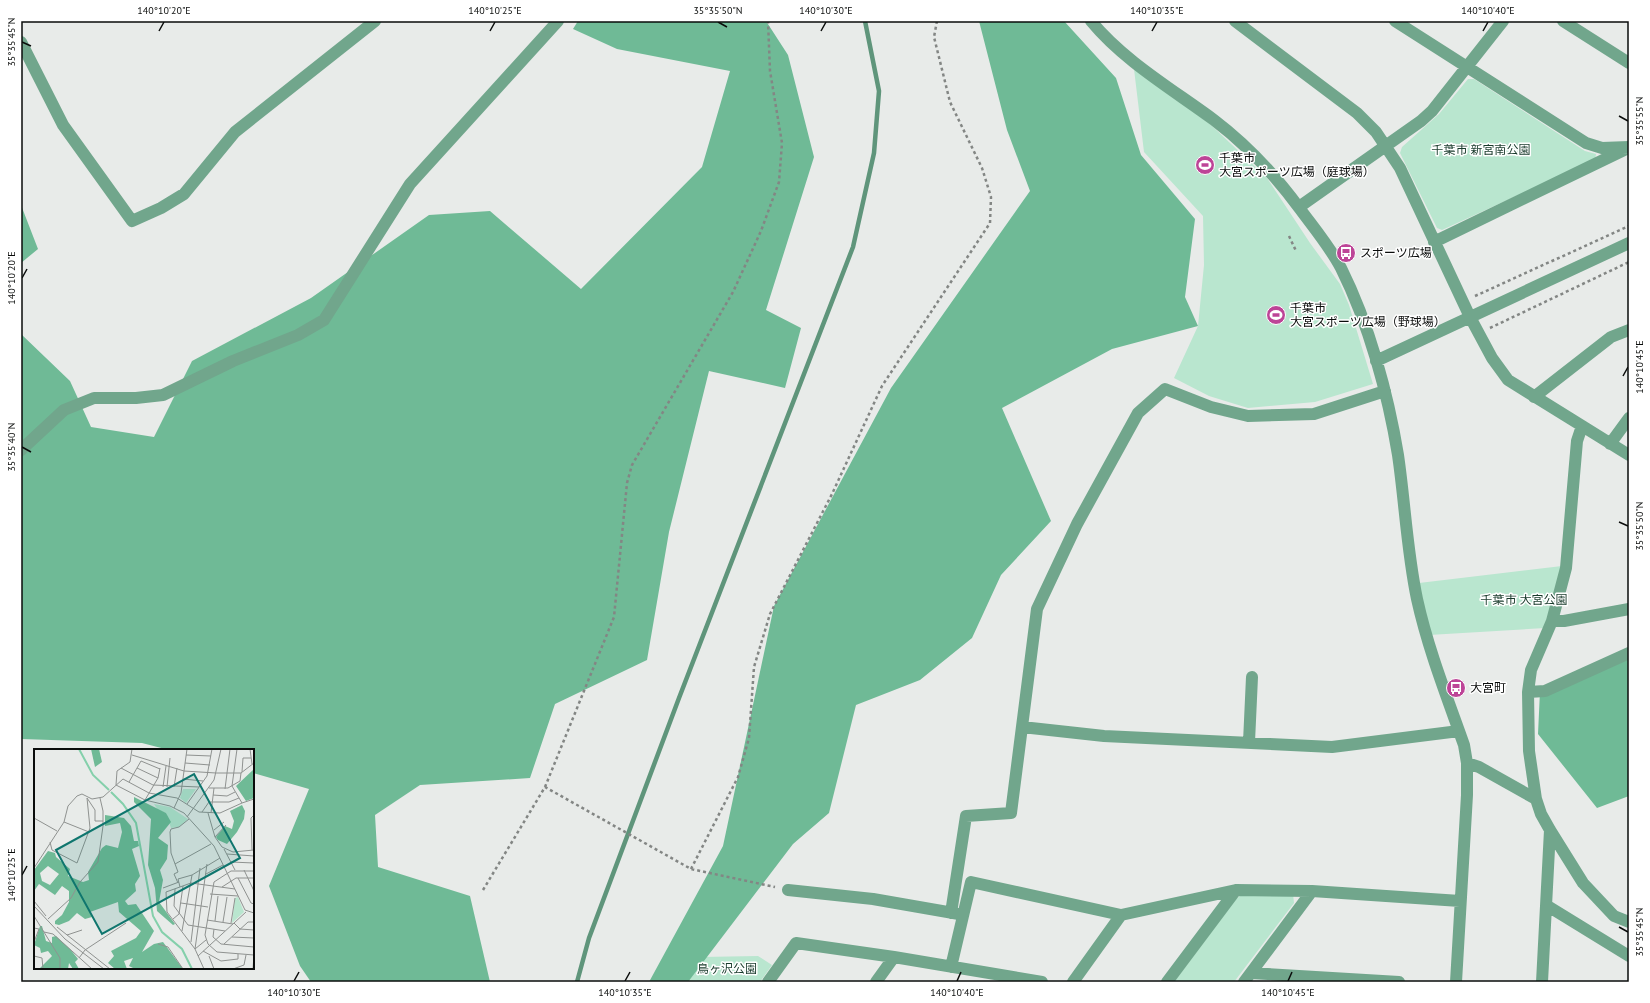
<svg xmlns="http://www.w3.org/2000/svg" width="1650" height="1003" font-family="'PT Sans','Noto Sans JP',sans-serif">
  <rect width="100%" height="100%" fill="#e8ebe9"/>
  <path fill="#b9e6cf" d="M1134,69L1210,124L1267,178L1310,243L1340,284L1349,305L1373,384L1315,402L1248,408L1209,396L1174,378L1198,326L1204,265L1203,216L1144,152Z
    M1468,79H1474L1585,151L1596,154L1595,160L1442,230L1437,228L1400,153L1402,147L1439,114Z
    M1562,566L1545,628L1429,635L1419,583Z
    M1244,893L1293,894L1294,903L1234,982H1174L1236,899Z
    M758,956L772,965L760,982H682L701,957Z"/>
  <path fill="#6fba96" d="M578,21H766L788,55L814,157L766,310L801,328L785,388L709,371L669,532L647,660L555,704L530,778L420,785L375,815L378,867L470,896L490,982H311L300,966L269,886L309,789L253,773V750H169L142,743L21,739V334L70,381L91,427L154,437L192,361L311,298L429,215L490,211L581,289L702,167L730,71L617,49L573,29Z
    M979,21H1064L1116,78L1141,155L1195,219L1185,297L1198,326L1112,349L1002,408L1051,521L1001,575L972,638L920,680L856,705L829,813L793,844L688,982H649L723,846L774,606L891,388L1030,191L1007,130Z
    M21,205L38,249L21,263Z
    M1629,651V796L1597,808L1538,734L1540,691Z"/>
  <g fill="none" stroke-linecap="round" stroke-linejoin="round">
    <path stroke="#5f957b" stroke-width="4.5" d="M577,982L589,938L679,698L853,247L874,153L879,91L865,21"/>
    <path stroke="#838684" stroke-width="2.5" stroke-dasharray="3 3" stroke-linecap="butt" d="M1289,236L1296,251
      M1475,296L1629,226
      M1490,328L1629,262
      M545,787L614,617L627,483L632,465L733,292L761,231L779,182L782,143L770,71L768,21
      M691,869L738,777L749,738L754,667L770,614L832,494L882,386L990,223L991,197L982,168L950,102L934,37L937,21
      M483,890L545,787L691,869L775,887"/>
    <path stroke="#71a68c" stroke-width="12" d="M1091,21C1124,61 1172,89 1214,120C1247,145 1275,175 1300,209C1314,228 1330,247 1341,268C1369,324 1388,394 1398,455C1405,503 1407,552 1417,599C1428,649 1447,697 1464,745L1467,763V795L1456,982
      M1235,21L1357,113L1376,132L1400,168L1470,317L1492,358L1508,380L1629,455
      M1395,21L1586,143L1602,148L1629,147
      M1563,21L1629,63
      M21,42L63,125L132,221L161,208L184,194L235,132L375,21
      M1299,207L1421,121L1432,111L1503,21
      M1434,242L1624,150
      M1376,361L1629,243
      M1534,397L1611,337L1629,330
      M1582,426L1577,441L1566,568L1552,621L1531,670L1528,692L1529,751L1536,799L1541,814L1550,830L1583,883L1614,916L1629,922
      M1610,444L1629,418
      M21,450L64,410L94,398H136L163,395L233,361L298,335L324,320L410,184L558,21
      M1552,621H1564L1629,609
      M1528,692L1545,691L1629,653
      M1022,727L1104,736L1332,747L1459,731
      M1249,742L1252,677
      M1467,763L1479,767L1536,799
      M788,890L873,899L959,914
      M1546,905L1629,956
      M951,913L966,816L1011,813L1037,609L1077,524L1138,413L1165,389L1211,407L1248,416L1314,414L1385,391
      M951,967L971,882L1121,915L1236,890L1312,891L1460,901
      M1251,973L1399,982
      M768,982L796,943L894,957L1042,982
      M876,982L894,957
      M1073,982L1121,915
      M1167,982L1236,890
      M1244,982L1312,891
      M1542,982L1550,830"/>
  </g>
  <path fill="none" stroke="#0a0c0b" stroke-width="1.5" d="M718,22L727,27M159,31L164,22M490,31L495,22M821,31L826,22M1152,31L1157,22M1483,31L1488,22M22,42L31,46M1619,116L1628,121M22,278L27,269M1623,376L1628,367M22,447L31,452M1619,522L1628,526M22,875L27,866M1619,927L1628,932M294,981L299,972M625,981L630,972M957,981L961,972M1288,981L1292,972"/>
  <defs>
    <g id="stadium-disc" transform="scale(1)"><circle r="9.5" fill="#bd4497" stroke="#fff"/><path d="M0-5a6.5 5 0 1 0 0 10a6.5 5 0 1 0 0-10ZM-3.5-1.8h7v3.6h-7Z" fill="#fff"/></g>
    <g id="bus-disc" transform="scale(1)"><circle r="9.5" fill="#bd4497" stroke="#fff"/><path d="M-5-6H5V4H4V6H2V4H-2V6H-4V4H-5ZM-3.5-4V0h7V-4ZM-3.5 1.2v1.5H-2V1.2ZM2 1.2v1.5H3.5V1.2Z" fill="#fff"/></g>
  </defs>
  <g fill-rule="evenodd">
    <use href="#stadium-disc" x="1205" y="165"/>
    <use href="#bus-disc" x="1346" y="253"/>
    <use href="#stadium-disc" x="1276" y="315"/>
    <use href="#bus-disc" x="1456" y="688"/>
  </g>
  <g text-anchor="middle" stroke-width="3" stroke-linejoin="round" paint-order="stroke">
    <g font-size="12" fill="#183a2b" stroke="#fff">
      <text x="1481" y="154">千葉市 新宮南公園</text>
      <text x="1524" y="604">千葉市 大宮公園</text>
      <text x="727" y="973">鳥ヶ沢公園</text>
    </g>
    <g font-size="12" fill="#0a0c0b" stroke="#fff" text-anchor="start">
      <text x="1219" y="162">千葉市<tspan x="1219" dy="14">大宮スポーツ広場（庭球場）</tspan></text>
      <text x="1360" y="257">スポーツ広場</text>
      <text x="1290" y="312">千葉市<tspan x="1290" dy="14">大宮スポーツ広場（野球場）</tspan></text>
      <text x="1470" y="692">大宮町</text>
    </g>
  </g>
  <g transform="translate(34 749)">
    <rect width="220" height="220" fill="#e8ebe9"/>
    <path d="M149,40H162L152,54L146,49ZM120,55L136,58L154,70L145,78L137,79L132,64L124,61ZM204,148L210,163L198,174L201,149Z" fill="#b9e6cf"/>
    <path d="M57,0H65L68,13L61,18ZM220,20V49L212,52L202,37ZM100,48L132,64L137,73L124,89L134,96L133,110L126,121L129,131L125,153L141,175L139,176L123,162L121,139L114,116L117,70L100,53ZM208,56L211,62L210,70L203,83L193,95L184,91L182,88L191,77L198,80L200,72L196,62ZM71,66L90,69L97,77L100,92H104L105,97L98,100L106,127L101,135L102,142L91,152L94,156L102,155L120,182L108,203L120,195L129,193L149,220H101L95,217L99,209L90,212L93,220H81L74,214L80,207L77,202L102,189L107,182L85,163L84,153L56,163L58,168L51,170L43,164L35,172L25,176L21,175V172L28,166L35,153V142L28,137L21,146L5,135L0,142V121L14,102L21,104L22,108L36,120L34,127L49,133L55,131L54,123L68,99L72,96L84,99L88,83L86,74L71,77ZM14,117L25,125L16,136L8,132L6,124ZM6,177H8L12,192L18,194V188L22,187L36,200L44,210L41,213L45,220H39L35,214L34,220H5L18,207L14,202L7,204L6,199L0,196Z" fill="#6fba96" fill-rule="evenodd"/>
    <path fill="none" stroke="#84d0ab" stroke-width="2" d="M45,0L59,26L75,41M77,43L89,55L102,74L119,167L128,183L148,200L158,220"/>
    <path fill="none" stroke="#8f9290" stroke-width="1" d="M98,0L96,13L83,22L82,36L111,51L136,57L150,64L180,97L211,161L220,164M216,0L218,15M98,6L150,22L182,24H207L220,14M152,6L177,7M151,14L176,16M87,19L119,36L165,38M103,19L124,29M208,23L209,9H217M149,30L169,32M95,33L107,12L126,20M129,38L132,17M133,38L136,9M140,38L143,19M175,39H194L206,32L207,24M191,40L196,0M179,46L193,47L201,43M53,49L61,61V72H69M111,51L124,29L126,19M208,54L220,50M153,55L173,27L178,0M140,59L147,44L153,0M168,63L175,53H195L205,49M174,64L181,88L188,98L199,103L220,101M177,64L180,39M153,68L180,31L187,0M0,69L23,82M30,73L55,83M180,81L190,73M181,88L192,76M16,93L18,101L43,114L56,79L53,49M190,100L201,121M218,101L217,69L220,66M193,105L220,107M197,113L220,114M141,115L177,95M0,119L30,73L34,57L43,47L48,45L58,50L69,48L89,30L115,44L143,49L165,63L186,64L208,54L198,37L203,0M210,121L220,142M220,122H197L180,133L171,186L174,195L183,203L220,206M172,125L189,116M204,129L217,154L220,155M144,134L140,125L144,123L137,104L136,83L137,80L145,78L155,70M146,138L144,130L158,126L186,109M188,138L202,129H220M129,139L145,133M141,140L140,157L154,176L191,182M176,145L204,147M0,152L12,167M147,154L174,158M0,157L31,190L70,220M0,167L26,209V220M14,170L37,149L46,133L64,113L69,77V62L66,49M139,170L145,165L149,137M173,171L199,175M181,172L184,147M189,173L193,148M197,174L201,149M200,174L206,180L220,181M23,178L76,220M0,179L5,180L0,193V207M180,180L179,188L187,195L220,198M148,182L158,126M10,183L19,185L58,220M33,186L48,181M198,188L220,189M157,193L166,119M124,195L134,198L149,220M190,195L214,173H220M161,200L173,115M161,200L172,191M169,202L187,212L204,210V205M0,207L8,209L9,220M164,207L212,163M175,207L180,220M45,209L51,201L92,174M170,220L161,200L133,163L132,143L157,134L201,140M199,220L210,216L212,206M219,220L220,206"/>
    <path fill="#0f766e" fill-opacity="0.15" stroke="#0f766e" stroke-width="2" d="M160,25L206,109L68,185L22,101Z"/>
    <rect width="220" height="220" fill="none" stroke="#0a0c0b" stroke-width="2"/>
  </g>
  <rect width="1650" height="1003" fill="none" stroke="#ffffff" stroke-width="44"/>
  <rect x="22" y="22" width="1606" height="959" fill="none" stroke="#0a0c0b" stroke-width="1.5"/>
  <g font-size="10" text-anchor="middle" fill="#0a0c0b">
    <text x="164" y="14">140°10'20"E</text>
    <text x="495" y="14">140°10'25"E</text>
    <text x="718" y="14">35°35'50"N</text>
    <text x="826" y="14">140°10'30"E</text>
    <text x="1157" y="14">140°10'35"E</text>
    <text x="1488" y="14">140°10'40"E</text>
    <text transform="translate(11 42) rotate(-90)" y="4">35°35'45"N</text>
    <text transform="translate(1639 121) rotate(-90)" y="4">35°35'55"N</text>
    <text transform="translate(11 278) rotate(-90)" y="4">140°10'20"E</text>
    <text transform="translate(1639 367) rotate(-90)" y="4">140°10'45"E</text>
    <text transform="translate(11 447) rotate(-90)" y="4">35°35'40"N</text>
    <text transform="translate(1639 526) rotate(-90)" y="4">35°35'50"N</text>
    <text transform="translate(11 875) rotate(-90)" y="4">140°10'25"E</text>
    <text transform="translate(1639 932) rotate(-90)" y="4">35°35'45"N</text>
    <text x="294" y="996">140°10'30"E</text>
    <text x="625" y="996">140°10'35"E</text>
    <text x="957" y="996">140°10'40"E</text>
    <text x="1288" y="996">140°10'45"E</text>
  </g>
</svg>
